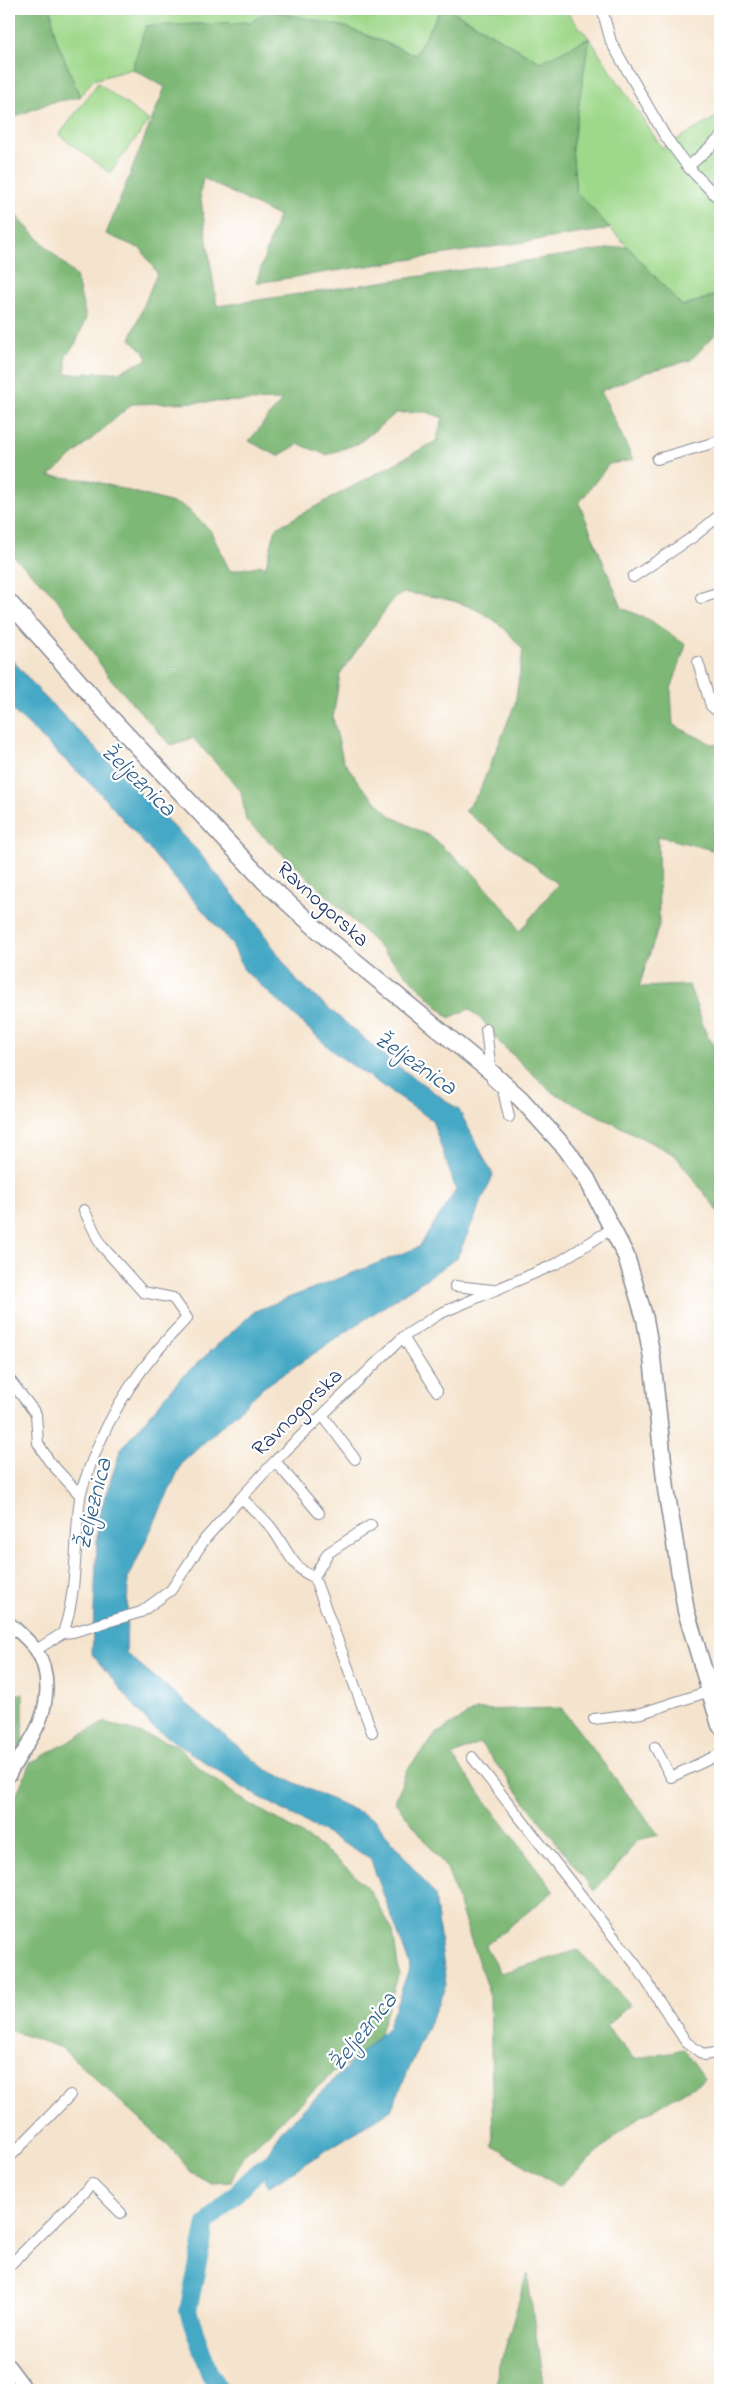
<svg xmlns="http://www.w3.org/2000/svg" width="729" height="2399" font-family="'Indie Flower',sans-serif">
  <rect width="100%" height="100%" fill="#fff"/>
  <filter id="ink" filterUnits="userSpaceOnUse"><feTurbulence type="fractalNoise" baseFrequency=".02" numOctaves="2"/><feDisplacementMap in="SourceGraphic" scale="10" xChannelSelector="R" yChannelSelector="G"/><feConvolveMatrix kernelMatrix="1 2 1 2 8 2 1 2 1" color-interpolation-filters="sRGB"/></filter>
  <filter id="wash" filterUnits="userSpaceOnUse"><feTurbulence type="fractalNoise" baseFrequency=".0096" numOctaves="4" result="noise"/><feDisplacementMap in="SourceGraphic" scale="20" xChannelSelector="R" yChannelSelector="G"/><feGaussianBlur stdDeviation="1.12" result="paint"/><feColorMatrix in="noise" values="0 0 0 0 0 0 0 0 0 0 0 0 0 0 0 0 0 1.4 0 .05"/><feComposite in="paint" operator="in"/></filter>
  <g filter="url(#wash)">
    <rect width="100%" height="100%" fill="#f5e4cd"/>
    <path fill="#9ed88a" stroke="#5c8474" d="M51,9H441L415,55L346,27L251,22L146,26L132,69L93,80L80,97L55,36Z
      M449,9H564L589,38L662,148L720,115V294L682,306L576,191L572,148L589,39L540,62Z
      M98,83L149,121L110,173L59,135Z"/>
    <path fill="#7eb876" stroke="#4c746a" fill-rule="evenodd" d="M9,9H51L55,36L80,97L49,103L9,119Z
      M441,9H449L540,62L589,38L572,148L576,191L610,229L256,283L278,216L203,178L200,194L217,306L627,246L682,306L720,294V329L691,360L646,372L601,391L633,460L609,464L579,503L622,608L650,620L686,645L671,689L673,725L712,744H720V852L658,836L659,925L639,987L689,985L707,1036L720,1051V1214L675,1155L552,1092L500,1043L483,1021L469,1009L449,1018C383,950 317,883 246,821L241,791L193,738L170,745L108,676L55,596L9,552V203L19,219L76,276L86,318L76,343L66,355V374L118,372L148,359L144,351L130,339L157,273L141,249L106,234L165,87L132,69L146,26L251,22L269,10L346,27L415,55ZM282,400L249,441L278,456L299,444L326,455L359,443L396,413L427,412L443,418L436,441L276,528L265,569L263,565L230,571L210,530L184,506L90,480L49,476L132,404ZM404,593C438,596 472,602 499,624C508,631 516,642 523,650L515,704L479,792L465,811L558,884L519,932L512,917L474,874L431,837L391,816L362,787L343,760L333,718L340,674L393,599Z
      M9,1694H23V1744L9,1770Z
      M561,1708L659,1835L637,1840L621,1862L594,1891L480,1743L452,1756L554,1891L485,1946L501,1973L578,1950L630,2005L606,2026L634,2059L684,2049L705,2079L635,2120L559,2186L493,2146L490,1997L447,1868L395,1802L406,1771L436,1734L476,1710Z
      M105,1722L176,1745L204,1772L240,1798L297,1831L321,1847L347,1868L369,1889L393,1931L399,1973L379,2036L359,2055L333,2073L242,2157L231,2182L211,2183L191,2172L170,2147L62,2048L9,2030V1812L30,1763Z
      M527,2273L544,2390H493Z"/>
    <path fill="#45a8c5" stroke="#306c92" d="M9,656L41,693L196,849L254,920L297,981L388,1059L459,1110L493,1175L457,1258L264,1387L182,1463L128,1579L126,1653L265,1769L374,1819L435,1895L446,1985L391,2110L269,2186L259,2170L278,2134L388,2027L410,1966L370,1858L245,1789L151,1726L92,1654L98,1518L121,1449L181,1378L255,1311L419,1247L456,1190L432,1120L336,1054L244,970L232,944L100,793L9,707Z"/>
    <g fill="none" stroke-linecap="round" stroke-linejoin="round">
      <path stroke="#45a8c5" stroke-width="18" d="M220,2390L210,2375L188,2311L206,2224L259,2170L279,2157"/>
    </g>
  </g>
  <g filter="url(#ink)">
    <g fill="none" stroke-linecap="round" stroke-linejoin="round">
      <g stroke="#888a96" stroke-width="12">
        <path id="minor" d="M602,9L611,42L665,136L688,167L720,200
          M688,167L720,138
          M657,459L720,441
          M633,577L693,537L720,515
          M701,598L720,592
          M698,662L711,706L720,713
          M486,1029L492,1080L503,1090L509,1117
          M455,1286L493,1290
          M403,1337L437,1391
          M9,1379L36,1414L38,1443L49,1461L80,1495
          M323,1416L355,1459
          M275,1461L319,1513
          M241,1498C251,1507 260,1515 269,1525C284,1542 292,1570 314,1577L372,1732
          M314,1577L328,1553L371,1525
          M63,1633C78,1591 74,1543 80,1498C81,1488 87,1476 90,1466C112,1406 143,1363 187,1318L173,1298L143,1292L101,1245L84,1210
          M36,1650L63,1633L73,1632L141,1612L171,1590L205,1539L241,1498L275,1461L403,1337L439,1314L556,1264L613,1228
          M594,1719L642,1713L710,1691
          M655,1747L671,1777L720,1754
          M472,1757L636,1965L686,2042L704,2055L720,2052
          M9,2158L70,2095
          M9,2266L92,2184L121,2213
          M12,2390L23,2385"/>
      </g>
      <g stroke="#888a96" stroke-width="15">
        <path id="tertiary" d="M9,1623C18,1631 29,1640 36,1650C52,1674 48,1708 35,1732C27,1747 16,1761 9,1776
          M9,2366L27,2390"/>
      </g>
      <g stroke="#888a96" stroke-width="19">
        <path id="primary" d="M9,602L109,716L265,882L328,939L492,1073L521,1099L567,1150L587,1179L626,1256L645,1319L652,1358L666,1489L686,1611L720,1725"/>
      </g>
      <use href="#minor" stroke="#fff" stroke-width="10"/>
      <use href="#tertiary" stroke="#fff" stroke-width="12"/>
      <use href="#primary" stroke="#fff" stroke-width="16"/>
    </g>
  </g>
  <g text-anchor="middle" stroke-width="4.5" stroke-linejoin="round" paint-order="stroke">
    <g font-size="22" fill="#1b2f5e" stroke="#fff">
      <text transform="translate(324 903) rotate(42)" y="8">Ravnogorska</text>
      <text transform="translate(296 1411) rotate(-44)" y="8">Ravnogorska</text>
    </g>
    <g font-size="24" font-style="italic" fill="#2c5f87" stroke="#fff">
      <text transform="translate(139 779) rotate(44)" y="8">Željeznica</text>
      <text transform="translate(416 1062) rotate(35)" y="8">Željeznica</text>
      <text transform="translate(92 1504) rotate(-76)" y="8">Željeznica</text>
      <text transform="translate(362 2031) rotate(-51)" y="8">Željeznica</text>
    </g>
  </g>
  <rect width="729" height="2399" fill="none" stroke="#fff" stroke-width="30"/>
</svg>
